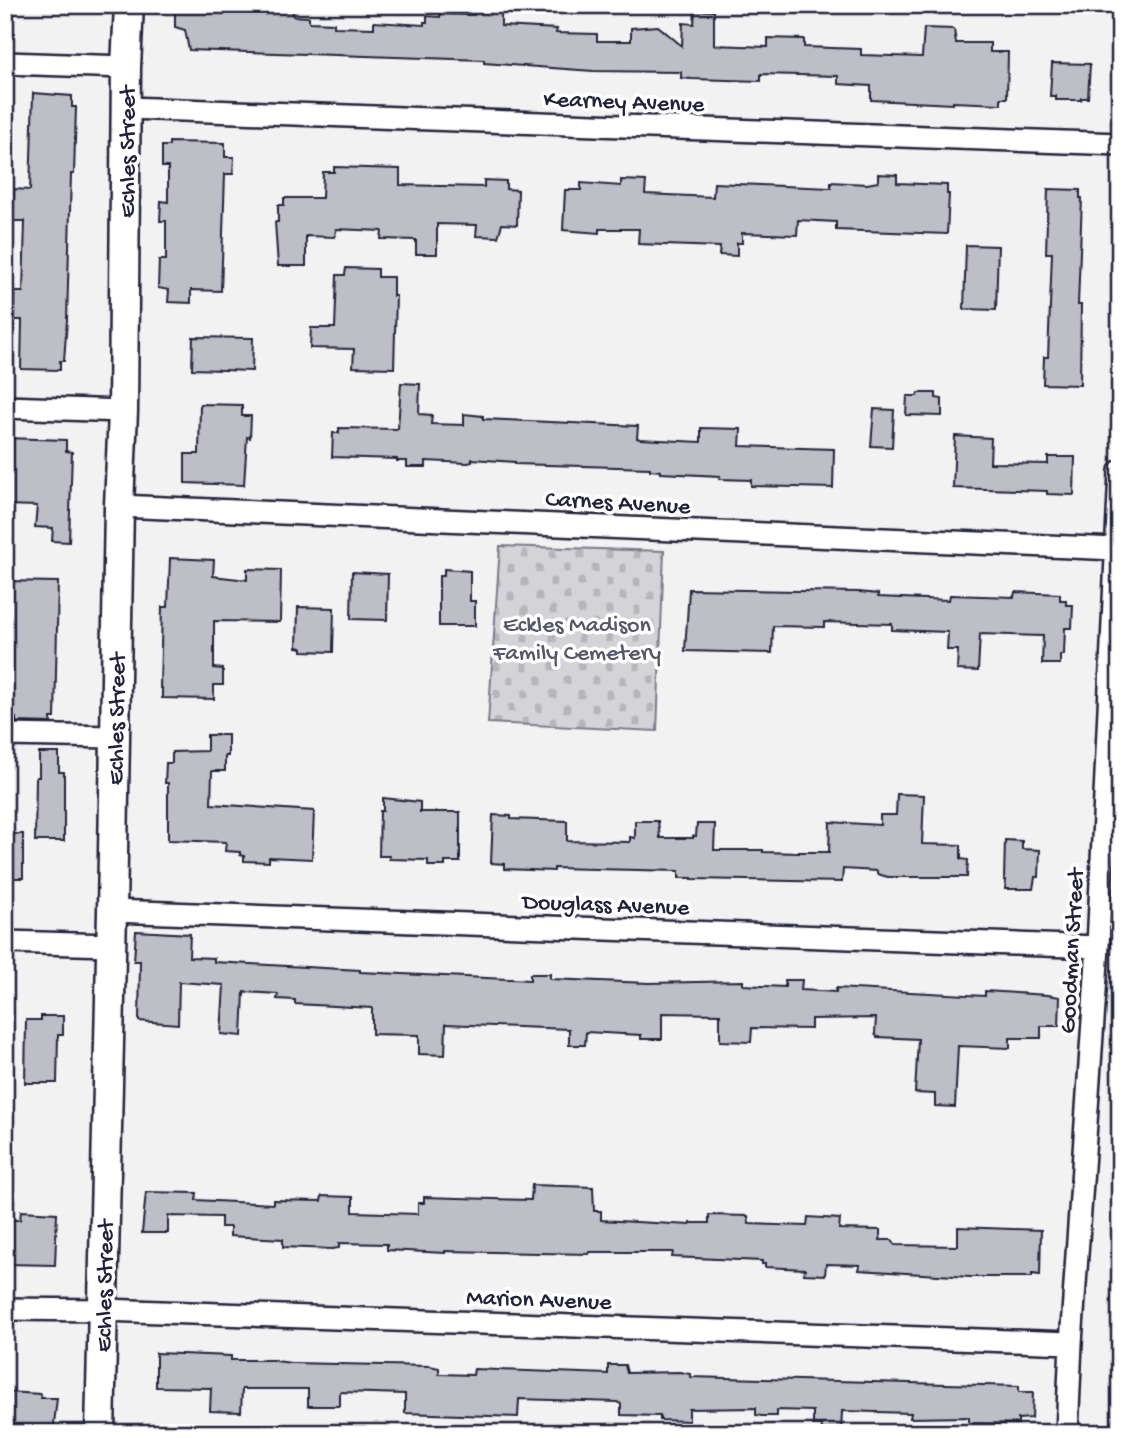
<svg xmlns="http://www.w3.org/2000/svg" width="1125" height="1438" font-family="'Gochi Hand',sans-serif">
  <defs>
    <pattern id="cemetery-stones" width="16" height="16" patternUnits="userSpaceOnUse" patternTransform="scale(1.75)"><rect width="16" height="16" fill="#d3d3d8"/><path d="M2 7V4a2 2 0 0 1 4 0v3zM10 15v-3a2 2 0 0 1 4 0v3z" fill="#b5b5ba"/></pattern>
  </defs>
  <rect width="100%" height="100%" fill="#f2f2f3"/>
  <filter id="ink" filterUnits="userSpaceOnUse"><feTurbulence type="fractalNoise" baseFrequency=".0143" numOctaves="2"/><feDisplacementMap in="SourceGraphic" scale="14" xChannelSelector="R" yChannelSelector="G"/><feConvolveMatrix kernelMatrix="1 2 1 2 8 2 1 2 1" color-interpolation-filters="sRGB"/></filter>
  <g filter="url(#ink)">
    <path fill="url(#cemetery-stones)" stroke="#7a7a8a" stroke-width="2" d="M500,546L664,551L657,731L488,723Z"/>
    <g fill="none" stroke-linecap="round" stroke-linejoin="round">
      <path stroke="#727282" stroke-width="6" d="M1116,1433L1119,1370"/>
    </g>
    <path fill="#bebec6" stroke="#22223b" stroke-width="2" d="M175,5H293V16L309,17V22L334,23V27L374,28V22L424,25V22H427V16L440,17V14L474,15V7L501,8V26L557,29L556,33L597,34V41H631V28L658,26L682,46L683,23L694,24L695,10L714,11V45L768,47V38L804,39V47L861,49V55L922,57L924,28L954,29L956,43H990V52H1008L1007,98H1001V104L953,102V104L871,100V86L838,84V76L761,74V81L692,79L681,78V72L593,71L484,63V60L189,50L185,30L175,27Z
      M1052,63L1090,64L1088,98H1081V100H1056V96H1050Z
      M33,93L72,96V107H76L74,174H71L67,320L64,361H60V370L21,369L22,320H14V292H23L25,221H13L14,189L30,190Z
      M169,142L225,143V157H234L233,174H225L221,291L191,290V303L168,302L169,290L158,288L159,260H166V221H160L161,201L168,202V167H162V146H169Z
      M334,167L400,169V185L484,187V180L506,181V189L518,190L517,225L502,224L498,237L476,236L477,225L437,224V254H416V240L381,239L382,231L336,229L335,237L306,236V266H278L275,222H278V205H284V198H322L323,172H334Z
      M878,174L897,175V183L947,185V194H949L947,234L836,230V222L798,220L797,235L742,233V243H737V256L719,255L720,247L638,244L639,229H599V233L563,230L565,190H581V183L621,186V180L646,181L645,194L713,197L714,183L831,188V182L867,184L878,182Z
      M1048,189L1080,190V198H1082L1078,305H1081L1080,385L1043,384L1044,357H1048L1052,253H1046Z
      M966,245L998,246L996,310L964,309Z
      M346,268L378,269V277H393V296H396L394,368L353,367L354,349L310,348L311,328H335L337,275H345Z
      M193,337L253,338L252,371L192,369Z
      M401,383L420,384L419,414L432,415L431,424L464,425V414L483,416V419L638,426L637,438L640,439L701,442V428L741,429L740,446L834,449L833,488L751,486V480L719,479L720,476L661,473V471L650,470V468L515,464V462L472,459V462L468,463L426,461V467H407V461H397V459L332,457L333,433H339V428L398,429Z
      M918,393H936V398L942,399V416L906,415L907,396H917Z
      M200,404L242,405V416H251L250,438L247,437L244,485L185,483V454H199Z
      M874,409L894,410L892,447L871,446Z
      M955,436L991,438L990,463L1048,464V457H1075L1074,495L1047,494V491L953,488Z
      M5,438L66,440V451L72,452L69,542L52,541L53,528L35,527L37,506L5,505Z
      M170,558L214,560L213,576L247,580V569L281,570L280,622L214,621V668L223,669V685H214V699L162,698V688H160L162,607H168Z
      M444,569L470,571V601H475V626H439V576H444Z
      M352,572L388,574L387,620L351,619Z
      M5,581L58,582L55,718H51V723L16,722V718H5Z
      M689,589L859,592L878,594V597L949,600L950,595L1014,597L1015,592L1060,594V600H1066V605H1073L1072,628H1065L1064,655H1060V664H1042L1043,636L980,634L978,671L957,670L958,650H947L948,632L892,630V624L824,622V627L773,626L772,653L685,651Z
      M298,607L334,608L333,652L302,651V648L297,647Z
      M207,735H228V756H225V771H212L211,804L314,811L312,859L269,857V862L244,861V856L240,855V852L225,851L226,842L168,840V783H165L166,763H172V752L207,751Z
      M39,753H59V772H64V841H35L36,777H39Z
      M897,794L924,795L922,844L961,845V859L968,860L967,877H888L877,874V871L843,869L842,882L692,879V878H679V871L554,868V871L505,869V864L491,863L493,815L511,816V819L567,821V841L630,842V837L635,838V821H658L660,838H693V836H696L697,824H715L714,850H763V852L799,853V852H829L830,822L880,825V815H896Z
      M383,798L420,802V812H460V862H445V866H428V860L389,859V856H379L380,811H383Z
      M5,834H23V878H5Z
      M1005,840L1022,841V849L1040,850L1039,877H1035L1033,889H1005L1006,880H1004Z
      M136,931L190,934L189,957L214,958V962L360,970V972L530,980V974H550V979L649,983L743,981V985L785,987V980H802L801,990L836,992V988L985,996V991L1048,995L1060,997L1059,1026H1041V1038H1010V1048L958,1046L955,1107L935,1106V1094L915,1093L918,1039L877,1037L875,1034L876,1018L811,1019V1029L752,1028L751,1042L720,1041V1014L662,1013V1039H641V1035L586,1032L585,1045H569V1029L446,1024L445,1055L419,1054V1035L372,1034V1008L295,1004V1000L277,999L278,994L244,992L242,1036L221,1034L224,985L179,982L178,1024L139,1021L140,961H134Z
      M41,1016H63V1035H58L57,1083H25L26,1020H41Z
      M532,1185L593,1187L594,1211H601V1220L690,1225V1223H709V1215L748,1216L749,1224L807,1226L808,1217L840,1219L839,1229L880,1230V1240H892L895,1245L958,1246V1227L1041,1230L1040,1275L1032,1274V1277H970L859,1270L860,1265L826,1264L825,1275L804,1274L805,1269L765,1267V1264H762V1261L672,1257L673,1252H590L589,1254L445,1251V1253L387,1250V1244L339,1243V1248L332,1249L283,1247V1239L230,1236V1227H221V1217L168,1216V1233H142L146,1192L197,1193L196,1200L273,1204V1200L321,1201L322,1196L353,1197V1212L418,1214V1203H424V1197L531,1200Z
      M21,1211L57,1213L55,1265L5,1264V1220H20Z
      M156,1353L231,1356V1360H276V1361L291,1363L430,1366L439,1368V1374L473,1375L474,1369L608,1374V1365H625L627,1373L680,1372L690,1374V1377L1019,1386V1392H1033L1032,1418L1018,1419V1424L969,1423V1417L910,1418L911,1413L842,1411L841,1433H821L822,1425H813V1411L777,1410V1416H761L756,1415V1408L689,1409V1421L660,1420V1416L621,1415V1404L617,1402L519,1399L518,1417L405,1413V1394L340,1392V1406H308V1389H242L241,1412L210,1411L211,1388L156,1387Z
      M5,1392L41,1394V1398H57L53,1433H5Z"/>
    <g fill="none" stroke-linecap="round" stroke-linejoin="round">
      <g stroke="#22223b" stroke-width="26">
        <path id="street" d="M5,63L126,67
          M127,108L1120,144
          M5,407L123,411
          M119,506L1116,549
          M5,735L115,737
          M112,911L1098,947
          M5,942L111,945
          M5,1309L103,1310L1071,1343
          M1067,1433L1071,1343L1098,947L1120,471"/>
      </g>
      <g stroke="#22223b" stroke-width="33">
        <path id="secondary" d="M100,1433L112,911L119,506L123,411L126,67L129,5"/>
      </g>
      <use href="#street" stroke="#fff" stroke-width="21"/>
      <use href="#secondary" stroke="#fff" stroke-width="28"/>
    </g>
  </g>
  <g text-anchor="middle" stroke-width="7" stroke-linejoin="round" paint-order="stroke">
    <g font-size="24" fill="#22223b" stroke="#fff">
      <text transform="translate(624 100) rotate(2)" y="8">Kearney Avenue</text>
      <text transform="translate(126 152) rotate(-90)" y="8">Echles Street</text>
      <text transform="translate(618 501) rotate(3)" y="8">Carnes Avenue</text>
      <text transform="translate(115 719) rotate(-89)" y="8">Echles Street</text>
      <text transform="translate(606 903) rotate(2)" y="8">Douglass Avenue</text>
      <text transform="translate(1070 951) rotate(-87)" y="8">Goodman Street</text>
      <text transform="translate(103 1286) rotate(-89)" y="8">Echles Street</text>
      <text transform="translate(539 1298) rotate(2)" y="8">Marion Avenue</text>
    </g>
    <g font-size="24" fill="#57576a" stroke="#fff">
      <text x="577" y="631">Eckles Madison<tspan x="577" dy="28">Family Cemetery</tspan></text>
    </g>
  </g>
  <rect width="1125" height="1438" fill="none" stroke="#fff" stroke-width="28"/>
  <rect x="14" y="14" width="1097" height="1410" fill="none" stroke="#22223b" stroke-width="2.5" filter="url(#ink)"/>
</svg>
